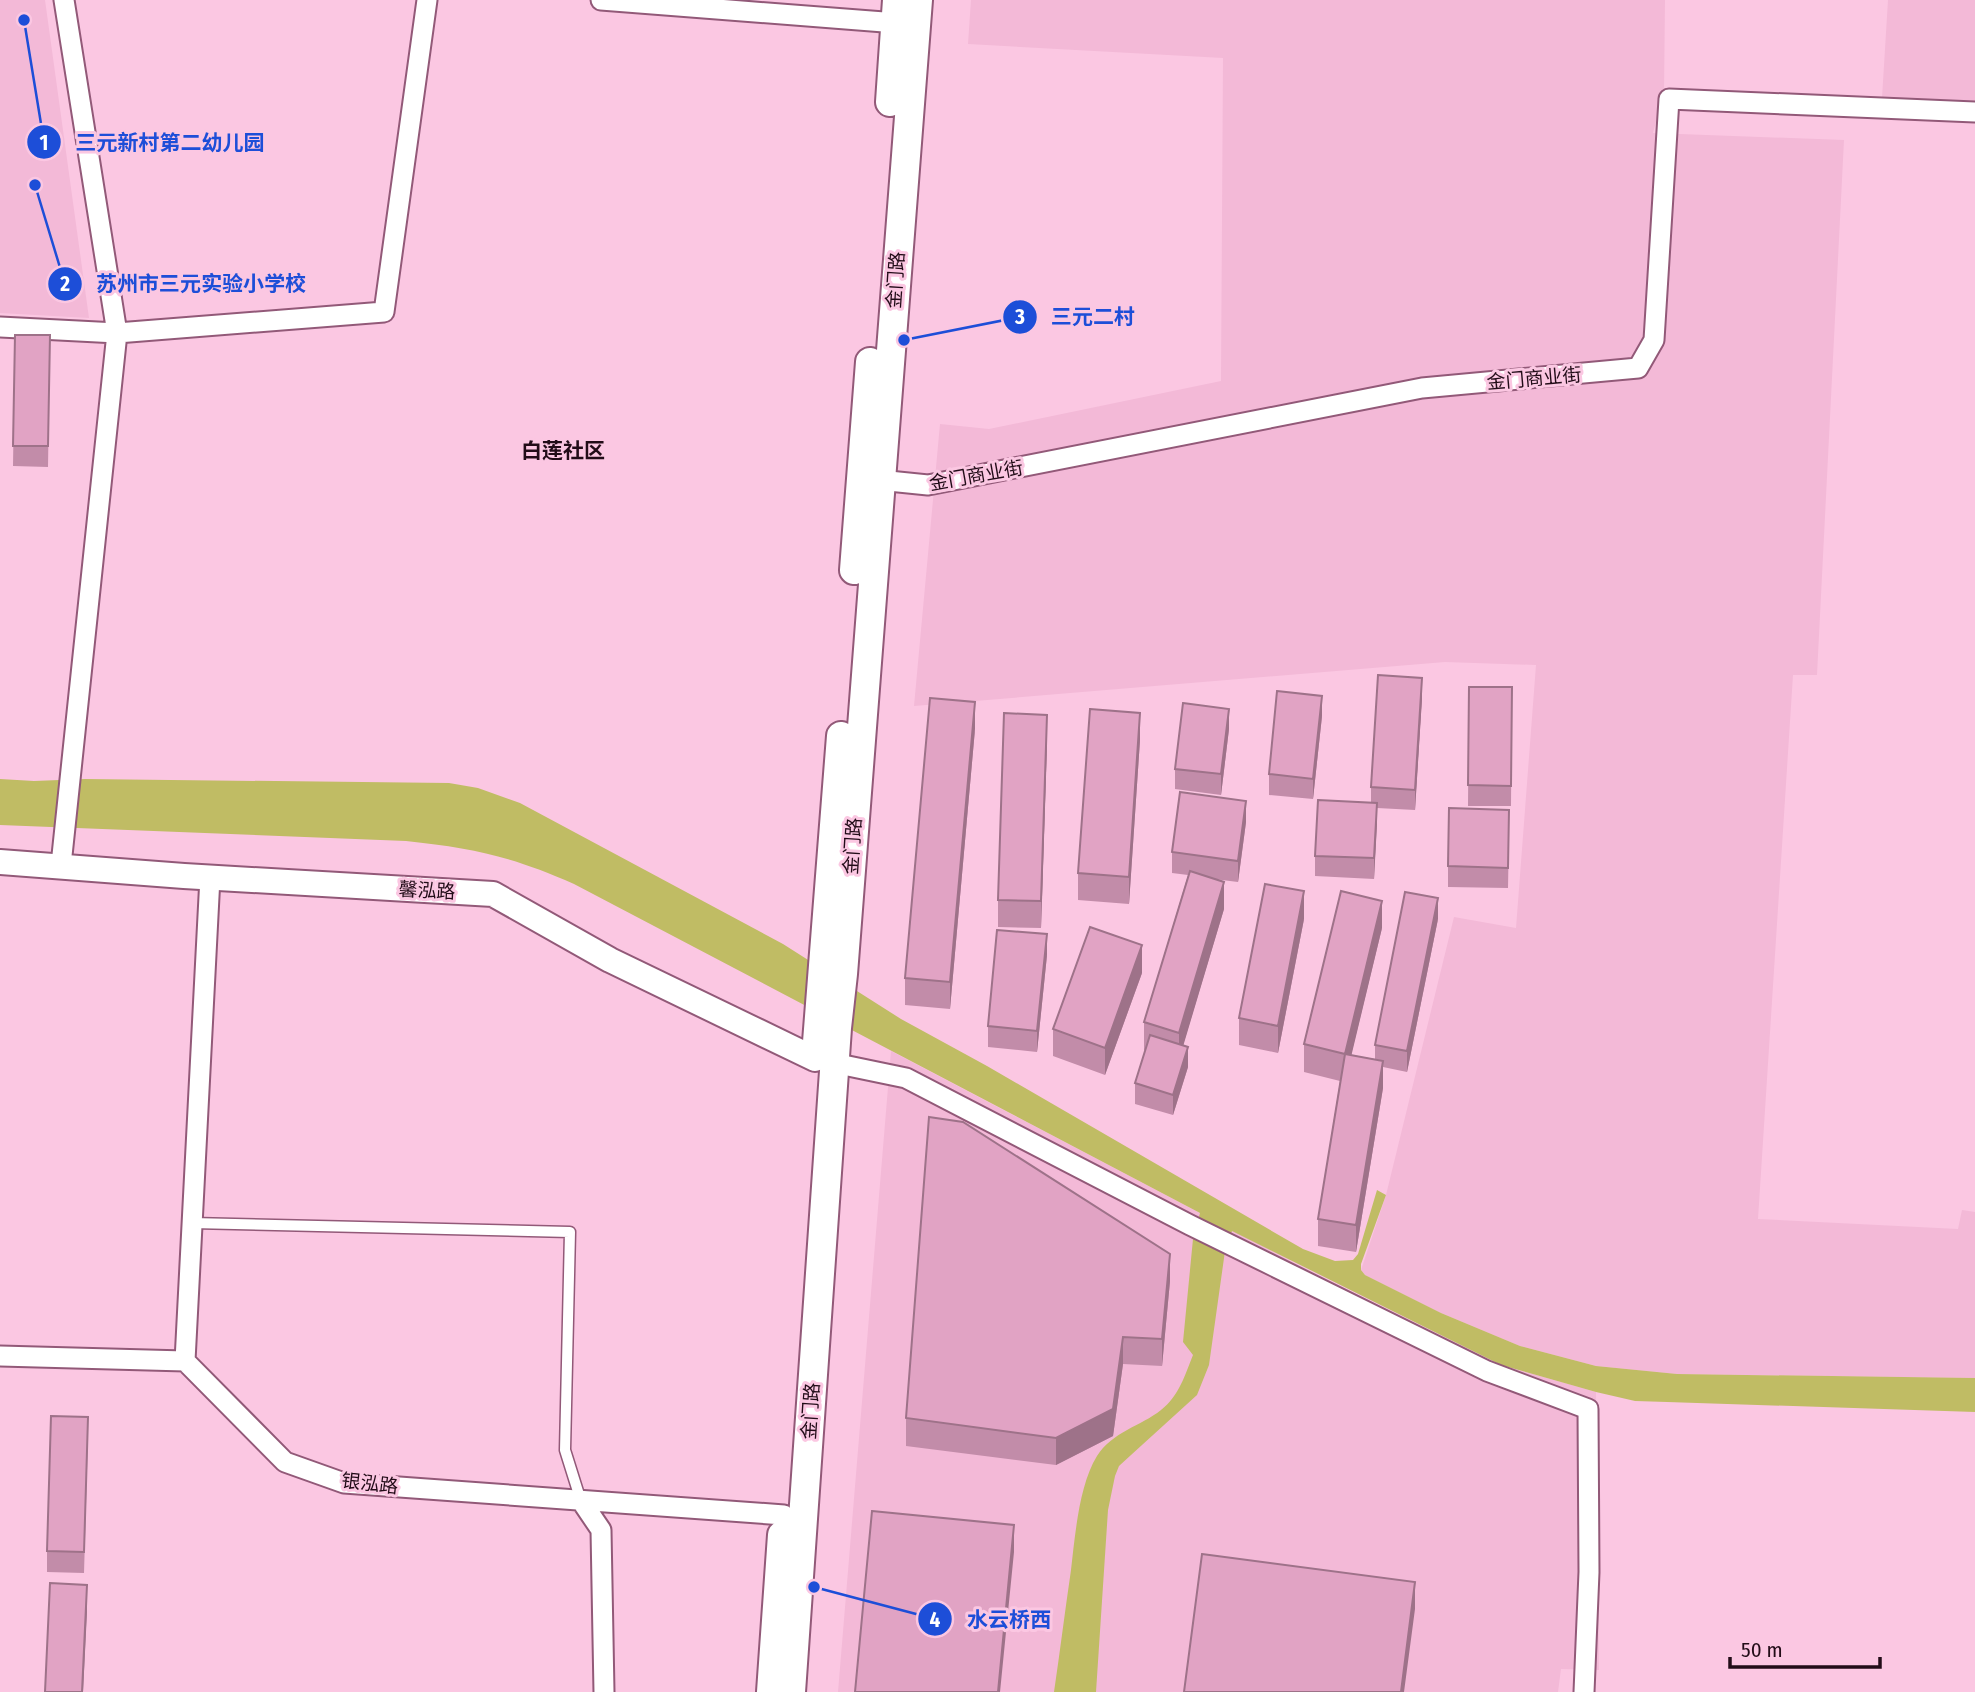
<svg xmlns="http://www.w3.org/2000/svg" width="1975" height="1692" font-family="'Fira Sans Condensed','Noto Sans SC',sans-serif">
  <rect width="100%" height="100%" fill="#fbc7e2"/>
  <path fill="#f3b9d7" d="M0,0H45L89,318L0,313Z
    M971,0H1665L1664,92L1653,133L1844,140L1817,675H1793L1758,1219L1958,1229L1962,1210L1975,1212V1378L1677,1374L1596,1366L1520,1346L1441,1313L1365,1275L1361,1270L1386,1195L1454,917L1516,928L1536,665L1445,662L914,706L940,424L989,429L1221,381L1223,58L968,44Z
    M1888,0H1975V102L1882,98Z
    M891,1051L1293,1262L1467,1350L1501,1365L1596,1392L1599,1670L1561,1669L1558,1692H838Z"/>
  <path fill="#c0bc64" d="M0,779L34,781L85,779L449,783L478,788L520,803L783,944L901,1019L987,1066L1303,1249L1335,1261L1353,1260L1358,1254L1377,1190L1386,1195L1361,1264V1270L1365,1275L1441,1313L1520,1346L1596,1366L1677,1374L1975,1378V1412L1667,1402L1635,1401L1596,1392L1501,1365L1232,1231L1225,1251L1209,1365L1197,1395L1131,1455L1119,1466L1115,1476L1108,1510L1096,1692H1054C1060,1651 1065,1611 1071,1570C1075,1536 1079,1485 1097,1456C1112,1432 1141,1426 1161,1410C1179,1396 1185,1375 1193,1355L1183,1342L1193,1239L1200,1213L574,884C513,857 473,848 406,841L0,825Z"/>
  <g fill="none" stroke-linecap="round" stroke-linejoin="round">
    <g stroke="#925978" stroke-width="13">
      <path id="service" d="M192,1223L570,1232L565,1450L581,1501"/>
    </g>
    <g stroke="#925978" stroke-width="23">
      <path id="minor" d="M601,0L884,22
        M0,327L117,333L384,312L427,0
        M869,479L928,485L1422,388L1638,368L1654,340L1669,99L1975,112
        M61,865L117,333L64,0
        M824,1061L906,1078L1190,1225L1487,1371L1588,1409L1589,1572L1584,1692
        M0,1356L185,1361L285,1462L344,1483L784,1515
        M185,1361L210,877
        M582,1502L601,1530L604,1692"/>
    </g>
    <g stroke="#925978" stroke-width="28">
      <path id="tertiary" d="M0,862L184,876L493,894L610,960L815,1059"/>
    </g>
    <g stroke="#925978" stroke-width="32">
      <path id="secondary" d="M890,102L897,0
        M854,570L870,362
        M816,1055L841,736
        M771,1692L782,1535
        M791,1692L837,1028L843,974L918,0"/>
    </g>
    <use href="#service" stroke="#fff" stroke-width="10"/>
    <use href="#minor" stroke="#fff" stroke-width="19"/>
    <use href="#tertiary" stroke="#fff" stroke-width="24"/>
    <use href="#secondary" stroke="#fff" stroke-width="28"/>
  </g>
  <path fill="#c28ca9" d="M15,335H50L48,467L13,466Z
    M1469,687H1512L1511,806H1468Z
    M1422,698L1415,810L1377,808L1374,879L1315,876V856L1371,803V787Z
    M1322,716L1313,799L1269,795V774Z
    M975,729L950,1009L905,1005V978Z
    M1229,729L1221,795L1175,789V769Z
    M1140,740L1129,904L1078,900V873Z
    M1047,742L1041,928L998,927V900Z
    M1246,822L1238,882L1214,879L1224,909L1183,1045L1188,1067L1173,1115L1135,1104V1083L1146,1050H1144V1022L1188,875L1172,873V852Z
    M1509,831L1508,888L1448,887V866Z
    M1304,919L1278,1053L1239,1045V1018Z
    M1438,919L1407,1072L1383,1067V1088L1356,1252L1318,1246V1219L1340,1081L1304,1072V1044L1382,928L1351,1055L1375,1059V1045Z
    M1047,955L1037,1052L988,1047V1026Z
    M1142,973L1105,1075L1053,1056V1029Z
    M1170,1281L1162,1366L1123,1364L1113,1436L1056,1465L906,1446V1418Z
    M88,1437L84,1573L47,1572V1551Z"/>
  <path fill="#9e7289" d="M1422,678V698L1415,810V790Z
    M1322,696V716L1313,799V779Z
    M975,702V729L950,1009V982Z
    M1229,709V729L1221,795V774Z
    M1140,713V740L1129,904V877Z
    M1047,715V742L1041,928V901Z
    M1246,801V822L1238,882V861Z
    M1377,803V824L1374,879V858Z
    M1224,882V909L1179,1060V1033Z
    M1304,891V919L1278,1053V1026Z
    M1438,898V919L1407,1072V1051Z
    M1382,901V928L1345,1082V1054Z
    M1047,934V955L1037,1052V1031Z
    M1142,945V973L1105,1075V1048Z
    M1188,1047V1067L1173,1115V1095Z
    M1383,1061V1088L1356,1252V1225Z
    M1170,1254V1281L1162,1366V1339Z
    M1123,1337V1364L1113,1436L1056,1465V1438Z
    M1014,1525V1552L1000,1692H998Z
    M1415,1582V1609L1404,1692H1401Z
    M87,1585V1612L83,1692H82Z"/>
  <path fill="#e1a3c4" stroke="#9e7289" stroke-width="2" d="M15,335H50L48,446H13Z
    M1378,675L1422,678L1415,790L1371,787Z
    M1469,687H1512L1511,786L1468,785Z
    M1277,691L1322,696L1313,779L1269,774Z
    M930,698L975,702L950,982L905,978Z
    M1183,703L1229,709L1221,774L1175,769Z
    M1090,709L1140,713L1129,877L1078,873Z
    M1004,713L1047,715L1041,901L998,900Z
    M1180,792L1246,801L1238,861L1172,852Z
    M1318,800L1377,803L1374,858L1315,856Z
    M1449,808L1509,810L1508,868L1448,866Z
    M1190,871L1224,882L1179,1033L1144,1022Z
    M1265,884L1304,891L1278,1026L1239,1018Z
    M1341,891L1382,901L1345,1054L1304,1044Z
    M1405,892L1438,898L1407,1051L1375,1045Z
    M1090,927L1142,945L1105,1048L1053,1029Z
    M997,930L1047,934L1037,1031L988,1026Z
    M1150,1035L1188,1047L1173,1095L1135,1083Z
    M1345,1054L1383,1061L1356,1225L1318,1219Z
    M929,1117L963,1122L1170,1254L1162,1339L1123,1337L1113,1409L1056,1438L906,1418Z
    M51,1416L88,1417L84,1552L47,1551Z
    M872,1511L1014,1525L998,1692H855Z
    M1202,1554L1415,1582L1401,1692H1184Z
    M50,1583L87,1585L82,1692H45Z"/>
  <g text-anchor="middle" stroke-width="6" stroke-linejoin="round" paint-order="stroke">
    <g font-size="19" fill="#220c18" stroke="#fbc7e2">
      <text transform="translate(895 280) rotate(-86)" y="7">金门路</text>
      <text transform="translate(1534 378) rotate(-5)" y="7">金门商业街</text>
      <text transform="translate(976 475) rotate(-10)" y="7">金门商业街</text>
      <text transform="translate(852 846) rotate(-86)" y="7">金门路</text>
      <text transform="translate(427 890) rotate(3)" y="7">馨泓路</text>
      <text transform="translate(810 1411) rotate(-86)" y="7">金门路</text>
      <text transform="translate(370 1483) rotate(7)" y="7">银泓路</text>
    </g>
    <g font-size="21" font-weight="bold" fill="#220c18" stroke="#fbc7e2">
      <text x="563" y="458">白莲社区</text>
    </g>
  </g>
  <path fill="none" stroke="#1d4ed8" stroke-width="2.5" d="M24 20L44 142M35 185L65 284M904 340L1020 317M814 1587L935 1619"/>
  <g fill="#1d4ed8" stroke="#fbc7e2" stroke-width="2.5">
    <circle cx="24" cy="20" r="7"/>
    <circle cx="35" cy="185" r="7"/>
    <circle cx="904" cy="340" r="7"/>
    <circle cx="814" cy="1587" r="7"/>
    <circle cx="44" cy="142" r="18"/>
    <circle cx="65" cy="284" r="18"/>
    <circle cx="1020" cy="317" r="18"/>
    <circle cx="935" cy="1619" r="18"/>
  </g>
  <g font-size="21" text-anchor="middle" font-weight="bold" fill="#fff">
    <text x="44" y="150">1</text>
    <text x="65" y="291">2</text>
    <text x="1020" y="324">3</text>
    <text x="935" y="1627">4</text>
  </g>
  <g font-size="21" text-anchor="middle" font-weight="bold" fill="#1d4ed8" stroke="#fbc7e2" stroke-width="6" stroke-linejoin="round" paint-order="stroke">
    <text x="170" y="150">三元新村第二幼儿园</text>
    <text x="201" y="291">苏州市三元实验小学校</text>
    <text x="1093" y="324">三元二村</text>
    <text x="1009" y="1627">水云桥西</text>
  </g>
  <path d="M1730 1657v10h150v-10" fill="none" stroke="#220c18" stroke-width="3.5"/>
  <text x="1741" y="1657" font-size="21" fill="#220c18" stroke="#fbc7e2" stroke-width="5" paint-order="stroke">50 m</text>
</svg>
